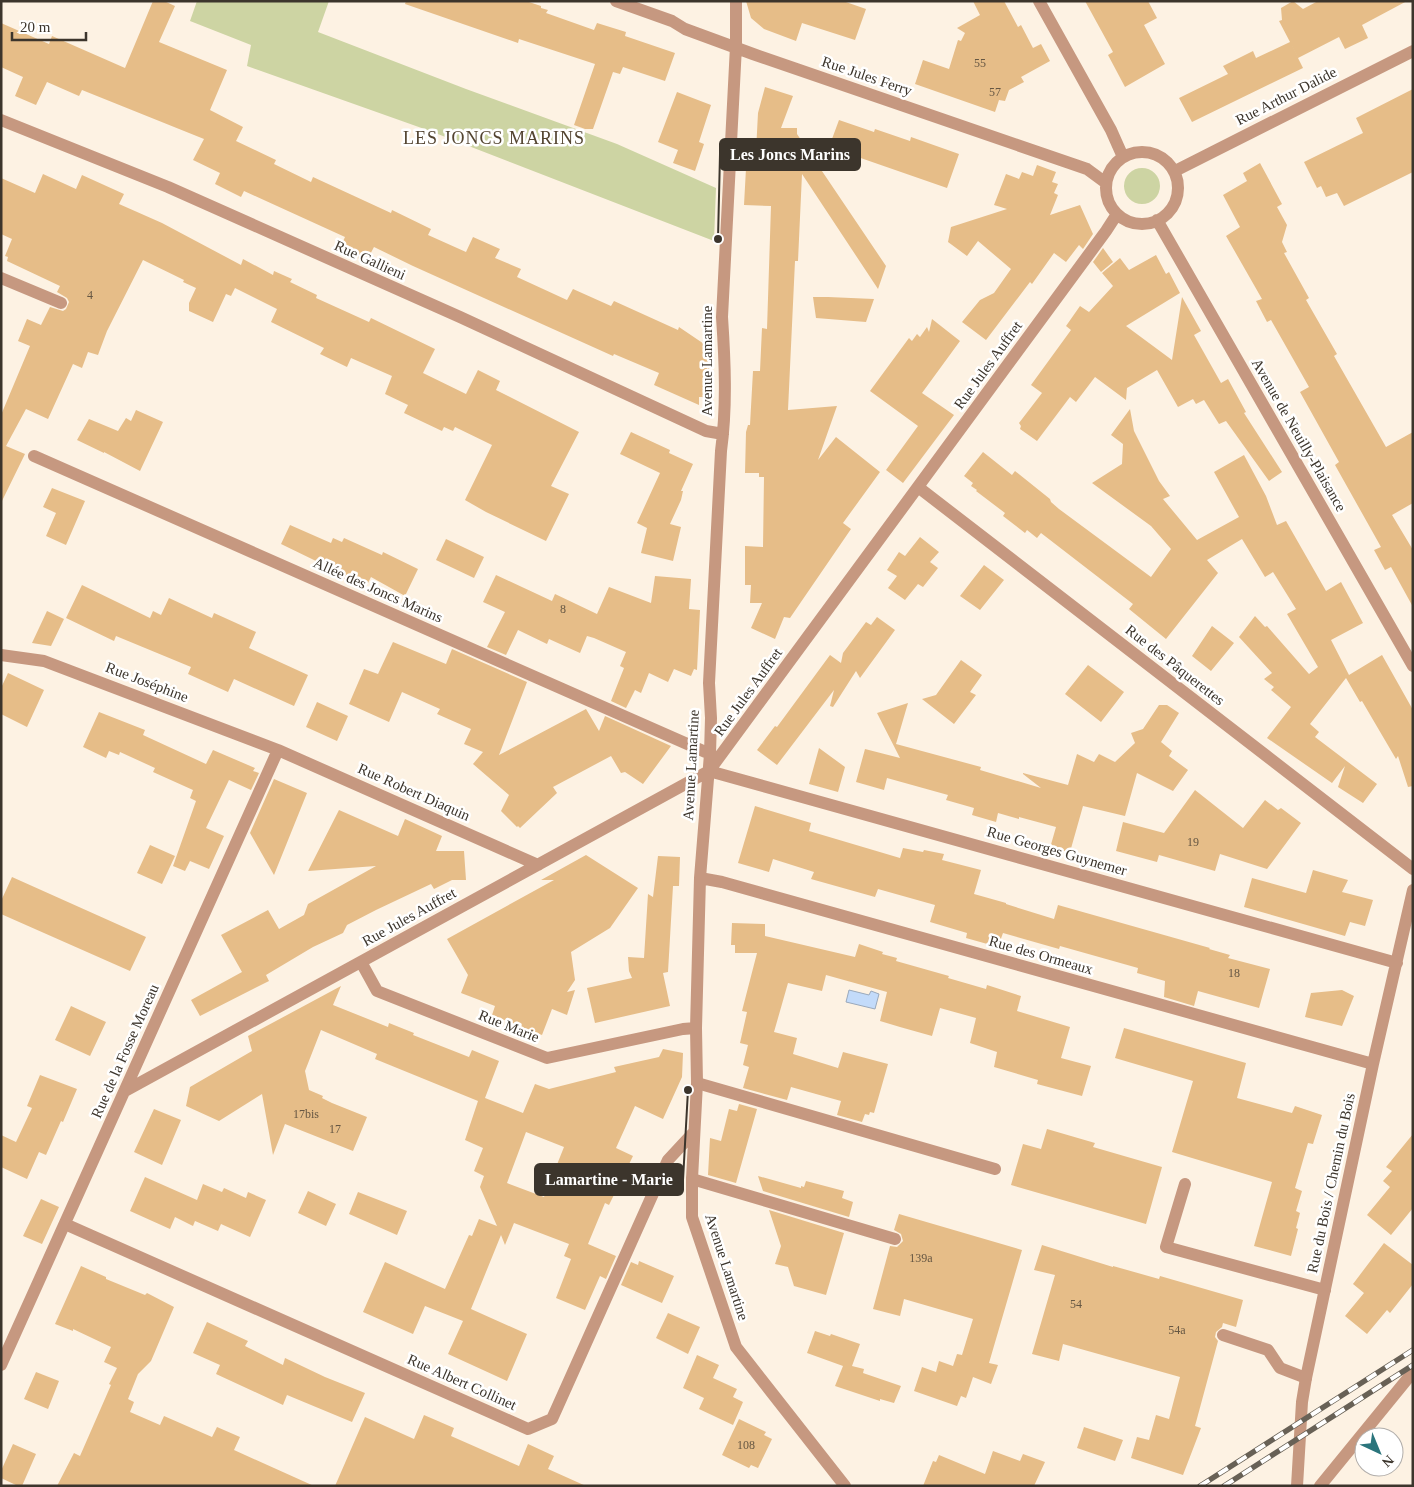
<svg xmlns="http://www.w3.org/2000/svg" width="1414" height="1487" font-family="Georgia,serif">
  <rect width="100%" height="100%" fill="#fdf2e3"/>
  <path fill="#cdd4a3" d="M197,1H329L318,32L466,89L617,144L716,188L714,241L430,131L247,66L251,45L190,21Z
    M1124 186a18 18 0 1 1 36 0a18 18 0 1 1-36 0Z"/>
  <path fill="#c3dbfa" stroke="#9aa9bc" d="M849,990L869,995L871,991L879,994L875,1009L846,1002Z"/>
  <path fill="#e6bd88" fill-rule="evenodd" d="M153,1H164L175,6L159,42L227,70L210,110L243,127L236,141L276,160L274,164L311,182L313,177L391,213L392,210L431,229L428,235L466,252L473,237L500,249L495,258L521,269L517,277L567,300L573,289L611,306L614,301L678,330L679,327L710,348L709,369L707,368L706,397H699V405L654,385L659,373L614,354L613,356L413,266L374,247L366,262L339,250L345,237L244,191L241,197L215,184L220,173L193,160L204,139L82,90L79,96L47,82L36,105L15,96L23,77L1,67V23L49,44L52,36L125,68Z
    M406,1H526L541,6V8L548,10L546,13L594,30L597,23L626,32L625,36L675,53L665,81L623,67L620,74L613,72L593,129H585L574,125L595,64L519,39L518,43L405,4Z
    M746,1H843L866,9L855,40L802,23L796,41L764,29L751,18Z
    M973,1H1004L1018,27L1021,25L1033,48L1041,44L1050,61L1021,77L1024,82L1009,90L1005,101L999,100L995,112L915,84L923,60L949,69L958,40L961,41L965,33L957,28L980,15Z
    M1085,1H1148L1157,18L1144,25L1165,64L1125,87L1108,55L1113,52Z
    M1293,1L1303,9L1318,1H1407L1362,25L1368,38L1345,49L1339,37L1298,58L1291,44L1303,68L1192,122L1179,98L1228,74L1223,66L1253,51L1256,58L1290,42L1279,21L1282,20L1281,8Z
    M765,87L793,96L781,128H797V134L886,266L878,289L802,174L798,261H795L788,410L837,406L818,460L836,437L880,472L843,523L851,529L790,618L784,617L775,639L751,628L762,603H750L751,585H745V546L763,547L764,477H759V473H745L746,432L748,425H750L753,371H760L762,328L767,329L771,206L744,205L747,150L756,151L758,113Z
    M1413,89V172L1344,206L1337,193L1326,197L1321,186L1317,188L1304,162L1363,133L1356,118Z
    M677,92L711,105L699,142L704,144L695,171L673,163L678,150L658,142Z
    M839,120L874,132L875,129L910,141L911,137L959,154L947,188L829,147Z
    M1260,163L1282,204L1277,207L1287,225L1282,242L1287,252L1284,253L1309,298L1306,300L1337,354L1334,356L1386,447L1413,432V503L1392,515L1413,550V607L1391,567L1385,570L1374,550L1381,547L1335,465L1339,462L1300,392L1309,387L1271,320L1267,322L1256,301L1262,299L1226,236L1240,227L1223,195L1247,181L1243,173Z
    M1037,165L1056,172L1052,182L1058,184L1054,193L1058,195L1050,215L1080,205L1093,234L1083,249L1079,245L1066,262L1054,253L1032,284L1030,282L986,340L962,322L980,300L994,293L1011,269L978,241L967,256L948,242L951,227L1007,209L994,205L1006,174L1019,179L1022,172L1033,176Z
    M43,174L76,189L82,175L124,194L119,204L162,223L241,265L243,259L273,275L274,271L292,279L290,282L317,295L316,298L369,322L371,318L435,349L423,373L466,394L478,370L500,381L496,390L579,432L551,486L569,494L546,541L486,512L465,500L492,445L455,427L453,431L444,427L442,431L404,413L408,405L385,394L392,376L351,358L347,367L320,354L324,348L271,322L277,309L235,288L231,296L226,294L213,322L189,311V303L196,288L183,282L184,280L143,260L107,331L98,355L88,352L82,368L73,364L48,419L26,409L6,446L25,454L1,503V415L30,346L18,341L27,319L41,325L50,307L63,311L66,309L69,302L67,298L57,292L60,286L7,261L8,257L5,256L12,239L1,234V178L35,193Z
    M1103,248L1113,262L1101,272L1093,262Z
    M1156,255L1166,274L1169,272L1180,293L1126,326L1172,360L1182,297L1201,331L1194,335L1221,383L1228,379L1246,412L1244,413L1282,472L1269,481L1226,421L1219,424L1204,400L1196,404L1193,399L1178,407L1157,370L1127,388L1126,400L1095,377L1076,402L1070,397L1037,441L1020,429L1021,426L1019,423L1042,393L1031,385L1071,330L1066,326L1080,306L1089,312L1113,286L1102,273L1120,258L1129,270Z
    M813,297H828L874,299L866,322L816,318Z
    M932,319L960,341L922,393L954,415L903,483L886,470L918,426L870,391L909,338L912,341L917,334L920,337L927,327L929,332Z
    M1130,409L1134,431L1159,481L1170,496L1163,499L1197,540L1239,517L1214,472L1244,455L1266,496L1277,525L1286,521L1326,591L1341,582L1363,623L1331,640L1349,675L1382,655L1413,710V786L1408,787L1398,756L1396,759L1362,701L1360,702L1346,678L1310,724L1319,732L1315,737L1377,784L1363,803L1338,787L1345,766L1332,783L1267,738L1291,707L1271,690L1274,687L1264,679L1272,673L1239,637L1255,616L1265,627L1267,626L1309,674L1318,667L1287,614L1296,609L1273,572L1265,577L1242,539L1207,560L1218,573L1166,639L1129,609L1133,604L1041,533L1037,538L1027,530L1025,533L1003,516L1005,513L976,491L977,490L971,486L973,483L964,476L983,452L1012,475L1015,471L1050,499L1051,502L1059,509L1151,577L1171,549L1151,526L1092,483L1122,464L1123,444L1111,435Z
    M136,410L163,422L140,471L104,452V453L77,440L89,419L118,431L126,418L131,421Z
    M631,432L670,450L669,453L693,464L681,491H683L681,500L670,524L681,527L673,561L641,553L647,528L637,523L660,473L620,454Z
    M52,488L85,501L66,545L46,536L56,513L43,507Z
    M290,525L331,543L333,538L342,542L344,538L382,555L383,552L418,569L405,596L371,577L368,583L364,581L361,587L314,566L316,561L281,544Z
    M920,537L939,552L930,562L938,568L923,587L918,584L905,600L888,588L897,576L887,570L899,552L905,556Z
    M446,539L484,557L474,578L436,560Z
    M984,565L1004,580L980,610L960,596Z
    M496,575L552,601L555,594L597,614L609,587L651,603L655,576L691,579L689,609L700,610L697,670L694,669L691,676L674,669L668,682L649,673L641,693L635,690L626,708L611,701L624,668L620,666L626,652L594,638L587,636L580,653L549,639L547,644L518,630L506,655L487,647L505,612L483,602Z
    M82,585L150,618L153,611L161,615L169,598L212,618L214,613L256,632L249,648L308,675L294,706L234,679L228,692L188,674L191,667L116,636L114,641L66,618Z
    M47,611L64,619L51,646L32,643Z
    M877,617L895,630L860,678L856,671L833,707L830,706L834,690L777,765L757,750L775,726L777,727L830,655L841,663L843,653L866,622L871,625Z
    M1212,626L1234,643L1211,671L1192,656Z
    M393,642L446,664L452,649L527,682L499,755L586,709L599,731L605,716L671,746L643,784L625,772L621,773L611,756L553,787L557,793L520,828L518,826L517,827L501,811L509,795L473,764L483,752L464,744L471,729L437,714L440,709L402,692L389,722L349,704L364,669L378,674Z
    M961,660L982,675L970,692L976,695L954,724L922,699L936,695Z
    M1088,665L1124,692L1101,722L1065,694Z
    M8,673L44,690L27,727L1,714V688Z
    M317,702L348,716L337,741L306,727Z
    M908,703L896,744L981,767L980,770L1041,788L1023,774V773L1068,785L1077,754L1094,762L1099,754L1115,762L1135,743L1131,733L1143,729L1159,705H1167L1179,713L1161,742L1172,751L1169,756L1188,770L1173,791L1137,773L1125,816L1083,806L1070,852L1050,848L1056,827L1019,817V819L998,813L996,822L972,815L974,808L946,800L948,795L887,778L884,790L856,782L865,749L900,758L877,713Z
    M99,712L145,730L143,735L206,764L213,750L255,768L253,771L259,773L251,790L229,780L206,828L224,836L209,869L190,861L185,871L173,866L196,801L190,798L193,790L153,772L155,768L120,752L119,755L109,751L106,758L83,747Z
    M819,748L845,767L838,792L809,784Z
    M274,779L307,793L274,875L250,833Z
    M1195,790L1243,828L1265,800L1278,810L1281,808L1301,823L1267,869L1220,854L1215,871L1159,855L1157,862L1116,851L1123,822L1164,833Z
    M755,806L811,823L809,831L900,858L903,848L923,852L924,850L944,854L942,860L981,870L974,894L1006,903V904L1054,919L1058,905L1210,948L1209,949L1230,955L1228,958L1270,969L1259,1008L1198,991L1194,1006L1164,997L1165,981L1137,973L1138,968L1060,946L1059,949L1003,933L998,947L966,938L967,933L930,922L935,905L878,889L875,897L811,879L814,872L773,859L769,872L738,863Z
    M339,810L398,836L405,819L442,836L436,851H464L466,880H452L434,889L431,884L376,910L347,925L343,933L313,947L266,975L269,981L200,1016L191,1000L242,972L221,935L268,910L279,929L304,915L308,904L376,866L308,871Z
    M150,845L175,856L162,884L137,873Z
    M586,855L638,888L610,928L571,952L575,980L567,992L575,990L567,1015L552,1009L542,1035L492,1015L495,1006L461,993L468,975L447,939L554,880H541Z
    M658,856L680,857L679,886H673L668,972L663,973L670,1006L595,1023L587,988L632,978L629,971L628,957L644,958L648,894L653,897Z
    M1313,870L1348,880L1342,892L1373,900L1365,926L1350,922L1345,936L1244,907L1252,878L1306,893Z
    M12,877L146,937L130,971L1,914V901Z
    M732,923L765,924V936L855,957L859,944L883,952L882,954L897,958L896,961L949,976L948,978L986,989L987,985L1021,996L1017,1011L1070,1027L1061,1058L1091,1066L1082,1096L1037,1084L1038,1080L994,1067L997,1052L970,1043L976,1018L940,1008L932,1036L900,1027L880,1021L887,992L826,975L822,991L788,983L774,1032L797,1038L793,1054L838,1068L843,1052L888,1064L874,1113L870,1112L869,1115L865,1114L862,1122L837,1115L841,1101L791,1087L787,1100L743,1088L749,1067L743,1065L748,1045L740,1043L747,1012L742,1011L757,953H735V945H731Z
    M341,986L333,1005L388,1027L389,1023L414,1033L413,1035L469,1057L472,1050L499,1061L485,1098L523,1113L535,1084L549,1089L616,1072L614,1067L659,1057L663,1049L683,1053L682,1077L663,1119L635,1106L616,1148L633,1156L609,1205L605,1203L588,1244L616,1256L606,1279L600,1276L585,1310L556,1298L571,1259L564,1256L569,1244L514,1223L505,1245L501,1235L471,1309L527,1334L507,1381L448,1354L463,1321L425,1306L413,1334L363,1312L385,1262L445,1289L469,1235L472,1236L479,1219L497,1226L480,1187L484,1176L474,1171L483,1148L465,1140L478,1101L375,1059L377,1054L321,1030L305,1071L309,1090L323,1096L322,1098L332,1103L367,1117L353,1151L285,1124L273,1155L262,1094L219,1121L186,1106L190,1087L252,1051L248,1036ZM526,1132L564,1147L544,1197L507,1183Z
    M1342,990L1354,996L1342,1026L1305,1017L1311,993Z
    M71,1006L106,1022L90,1056L55,1040Z
    M1124,1028L1246,1063L1237,1098L1292,1113L1295,1106L1322,1115L1313,1144L1308,1143L1295,1188L1302,1191L1296,1211L1300,1213L1296,1228L1298,1229L1291,1256L1254,1246L1272,1182L1172,1152L1193,1081L1115,1058Z
    M40,1075L77,1089L63,1122L61,1121L46,1155L39,1152L27,1179L1,1167V1135L16,1142L32,1108L27,1106Z
    M739,1104L757,1109L736,1183L708,1175L710,1138L721,1141L729,1109L737,1111Z
    M154,1109L181,1120L162,1165L134,1152Z
    M1047,1129L1095,1143L1093,1147L1162,1167L1146,1224L1011,1185L1023,1144L1041,1149Z
    M1413,1134V1208L1391,1235L1367,1215L1390,1187L1383,1181L1392,1171L1386,1167Z
    M758,1176L801,1188V1186L804,1187L806,1181L844,1191L842,1198L853,1202L849,1217L763,1191Z
    M145,1177L197,1200L203,1184L222,1192L224,1188L246,1198L248,1192L266,1200L250,1237L221,1224L218,1231L195,1221L193,1226L175,1217L170,1229L130,1211Z
    M308,1191L336,1204L326,1226L298,1213Z
    M358,1192L407,1211L397,1235L349,1214Z
    M41,1199L59,1207L42,1244L23,1236Z
    M769,1210L844,1233L826,1295L794,1286L788,1267L775,1264L781,1246Z
    M899,1214L1022,1250L989,1363L998,1365L991,1384L973,1377L966,1398L961,1396L957,1406L914,1391L922,1367L936,1372L939,1361L953,1366L957,1354L962,1355L973,1319L904,1299L900,1316L873,1309L890,1246L897,1247L903,1241L901,1234L894,1230Z
    M1384,1243L1413,1265V1284L1390,1313L1387,1310L1367,1334L1345,1316L1364,1293L1353,1284Z
    M1042,1245L1113,1267V1266L1159,1279L1160,1276L1243,1300L1236,1327L1223,1323L1222,1327L1216,1332L1215,1337L1218,1341L1195,1426L1201,1428L1183,1475L1131,1458L1137,1437L1149,1440L1156,1415L1169,1419L1180,1377L1063,1344L1059,1361L1032,1354L1055,1275L1034,1270Z
    M639,1261L674,1276L662,1303L621,1285L631,1262L638,1265Z
    M81,1266L106,1277V1279L145,1295L147,1293L174,1307L151,1361L138,1374L128,1399L134,1402L130,1412L160,1425L164,1416L212,1437L217,1427L240,1437L234,1450L314,1486H57L74,1453L80,1456L111,1385L109,1384L117,1368L104,1362L111,1347L73,1329V1331L55,1324Z
    M668,1313L700,1327L688,1354L656,1338Z
    M207,1322L248,1341L245,1346L283,1365L285,1358L325,1377L365,1393L352,1422L287,1395L283,1405L216,1374L220,1365L193,1353Z
    M815,1331L830,1336L831,1334L860,1344L852,1366L864,1369L863,1373L901,1386L894,1403L880,1399V1401L835,1386L843,1366L807,1353Z
    M697,1355L719,1365L713,1378L737,1389L733,1397L743,1402L733,1425L699,1409L704,1398L683,1388Z
    M36,1372L59,1381L48,1409L24,1399Z
    M424,1415L454,1428L451,1436L519,1466L528,1444L554,1456L548,1469L586,1486H335L365,1417L414,1439Z
    M739,1419L766,1432L764,1435L772,1439L758,1468L751,1465L749,1468L722,1455Z
    M1084,1427L1123,1440L1115,1461L1077,1448Z
    M13,1444L36,1454L22,1486H18L1,1478V1471Z
    M993,1451L1020,1461L1023,1454L1045,1462L1034,1486H923L933,1461L936,1462L939,1455L985,1474Z"/>
  <g fill="none" stroke-linecap="round" stroke-linejoin="round">
    <path stroke="#c69880" stroke-width="12" d="M697,1083L995,1169
      M692,1179L895,1239
      M1185,1184L1166,1247L1325,1290
      M1223,1335L1268,1350L1280,1368L1306,1378"/>
    <path stroke="#c69880" stroke-width="12" d="M616,1L672,21L685,29L753,54L1087,169L1106,183
      M736,1V46L722,317C725,361 727,407 721,451L709,683L711,718L710,754L700,878L696,1028L697,1083L692,1179V1217L736,1347L845,1486
      M1039,1L1111,130L1123,157
      M1,120L168,187L460,317L706,431L723,434
      M1106 188a36 36 0 1 1 72 0a36 36 0 1 1-72 0Z
      M1175,171L1413,51
      M1157,220L1413,666
      M1,278L61,303
      M34,456L710,754
      M918,487L1413,869
      M1,655L44,661L278,750L538,865
      M709,771L1397,963
      M700,878L722,882L1373,1064
      M361,962L377,991L547,1058L683,1029L696,1028
      M125,1091L709,771L1106,231L1117,214
      M65,1224L528,1429L552,1419L668,1160L694,1132
      M1,1365L278,750
      M1297,1486L1302,1402L1306,1378L1373,1064L1413,890
      M1320,1486L1413,1372"/>
    <g stroke="#686156" stroke-width="5.5">
      <path id="rail" d="M1200,1486L1413,1350
        M1224,1486L1413,1365"/>
    </g>
    <use href="#rail" stroke="#fff" stroke-width="4" stroke-dasharray="11" stroke-linecap="butt"/>
  </g>
  <g text-anchor="middle" stroke-width="5" stroke-linejoin="round" paint-order="stroke">
    <g font-size="12" fill="#665743">
      <text x="980" y="67">55</text>
      <text x="995" y="96">57</text>
      <text x="90" y="299">4</text>
      <text x="563" y="613">8</text>
      <text x="1193" y="846">19</text>
      <text x="1234" y="977">18</text>
      <text x="306" y="1118">17bis</text>
      <text x="335" y="1133">17</text>
      <text x="921" y="1262">139a</text>
      <text x="1076" y="1308">54</text>
      <text x="1177" y="1334">54a</text>
      <text x="746" y="1449">108</text>
    </g>
    <g font-size="15" fill="#3c352c" stroke="#fff">
      <text transform="translate(867 76) rotate(19)" y="5">Rue Jules Ferry</text>
      <text transform="translate(1286 96) rotate(-27)" y="5">Rue Arthur Dalide</text>
      <text transform="translate(370 260) rotate(24)" y="5">Rue Gallieni</text>
      <text transform="translate(707 361) rotate(-90)" y="5">Avenue Lamartine</text>
      <text transform="translate(988 365) rotate(-54)" y="5">Rue Jules Auffret</text>
      <text transform="translate(1299 435) rotate(60)" y="5">Avenue de Neuilly-Plaisance</text>
      <text transform="translate(378 590) rotate(24)" y="5">Allée des Joncs Marins</text>
      <text transform="translate(1175 665) rotate(38)" y="5">Rue des Pâquerettes</text>
      <text transform="translate(147 682) rotate(21)" y="5">Rue Joséphine</text>
      <text transform="translate(748 692) rotate(-54)" y="5">Rue Jules Auffret</text>
      <text transform="translate(691 765) rotate(-87)" y="5">Avenue Lamartine</text>
      <text transform="translate(414 792) rotate(24)" y="5">Rue Robert Diaquin</text>
      <text transform="translate(1057 851) rotate(16)" y="5">Rue Georges Guynemer</text>
      <text transform="translate(409 917) rotate(-29)" y="5">Rue Jules Auffret</text>
      <text transform="translate(1041 955) rotate(16)" y="5">Rue des Ormeaux</text>
      <text transform="translate(509 1026) rotate(22)" y="5">Rue Marie</text>
      <text transform="translate(125 1051) rotate(-66)" y="5">Rue de la Fosse Moreau</text>
      <text transform="translate(1331 1183) rotate(-78)" y="5">Rue du Bois / Chemin du Bois</text>
      <text transform="translate(727 1267) rotate(72)" y="5">Avenue Lamartine</text>
      <text transform="translate(462 1382) rotate(24)" y="5">Rue Albert Collinet</text>
    </g>
    <g font-size="18" letter-spacing="1" fill="#534430" stroke="#fff">
      <text x="494" y="144">LES JONCS MARINS</text>
    </g>
  </g>
  <path fill="none" stroke="#3c352c" stroke-width="2" d="M718 239L720 154M688 1090L683 1180"/>
  <g fill="#3c352c" stroke="#fff" stroke-width="2">
    <circle cx="718" cy="239" r="5"/>
    <circle cx="688" cy="1090" r="5"/>
  </g>
  <g fill="#3c352c" stroke="#3c352c" stroke-width="2">
    <rect x="720" y="139" width="140" height="31" rx="5"/>
    <rect x="535" y="1164" width="148" height="31" rx="5"/>
  </g>
  <g font-size="16" text-anchor="middle" font-weight="bold" fill="#fff">
    <text x="790" y="160">Les Joncs Marins</text>
    <text x="609" y="1185">Lamartine - Marie</text>
  </g>
  <rect width="1414" height="1487" fill="none" stroke="#3c352c" stroke-width="5"/>
  <g transform="translate(1379 1452) rotate(136)"><circle r="24" fill="#ffffff" stroke="#b1aeab"/>
  <path d="M0-4L9 19L0 12L-9 19Z" fill="#2b757c"/>
  <text y="-8" font-size="14" font-weight="bold" text-anchor="middle" fill="#3c352c">N</text>
  </g>
  <path d="M12 32v8h74v-8" fill="none" stroke="#3c352c" stroke-width="2.5"/>
  <text x="20" y="32" font-size="15" fill="#3c352c" stroke="#ffffff" stroke-width="4" paint-order="stroke">20 m</text>
</svg>
